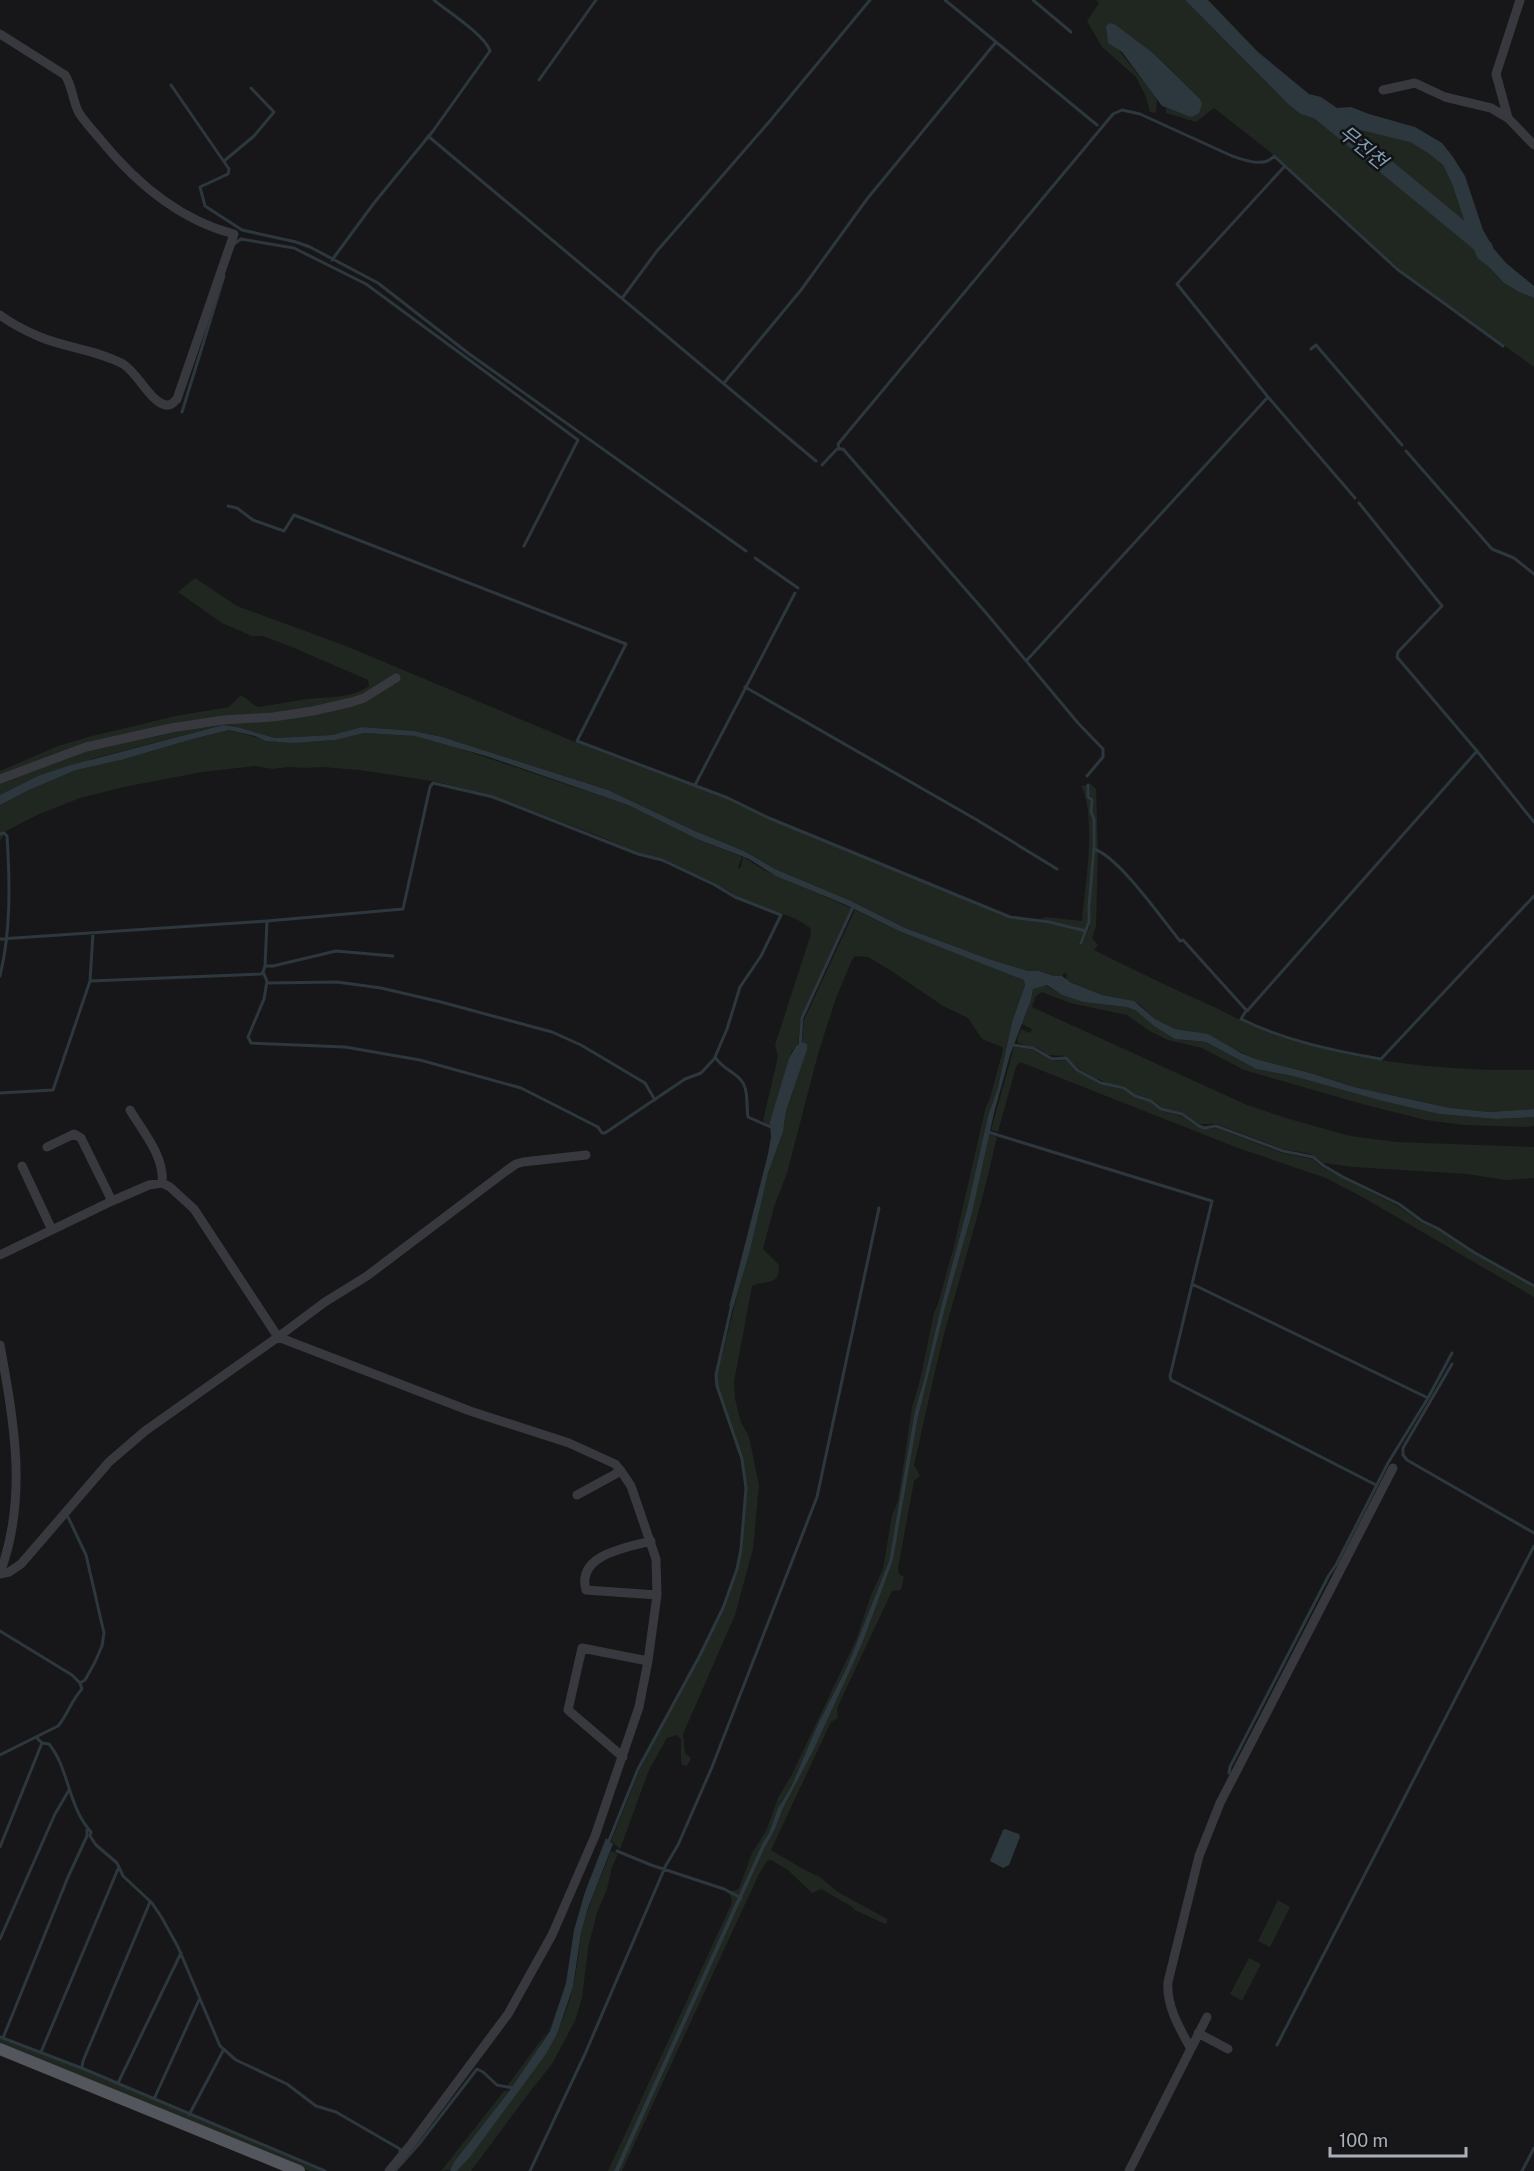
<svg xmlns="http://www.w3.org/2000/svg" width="1534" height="2171" font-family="'Public Sans','Noto Sans KR',sans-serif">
  <rect width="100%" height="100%" fill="#171719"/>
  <path fill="#1f2720" d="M1096,0H1185L1288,104L1410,142L1428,153L1443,165L1452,184L1477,258L1489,267L1504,283L1519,292L1534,298V367L1398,268L1274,155L1214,108L1196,122L1166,113V108L1188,116L1200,99L1153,53L1116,25L1117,48L1152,92L1157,100L1156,112L1155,113L1150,112L1146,97L1136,77L1102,47L1087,21L1099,3Z
    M195,578L237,606L346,646L575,742L728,799L769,819L951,892L1003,916L1081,929L1085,932L1079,942L1082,944L1090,926L1092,860L1094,851H1098L1096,926L1092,938L1098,945L1094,950C1134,970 1173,989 1214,1007C1230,1015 1247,1024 1264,1030C1349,1062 1443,1071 1534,1070V1109L1489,1112L1450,1108L1354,1087L1310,1073L1259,1060L1195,1032L1175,1029L1155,1019L1139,1004L1128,1000L1102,995L1066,980L1067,974L1064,973L1062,976H1054L1039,971H1028L986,958L905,928L851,901L775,869L744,851L695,831L608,790L442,737L414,731L362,727L332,735L275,738L237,727L223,725L95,758L0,795V771L58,746L92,736L176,716L229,707L240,696C248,697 252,706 259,707C273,705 287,702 301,700C324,696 349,700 369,686L368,680L292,647L263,636H252L222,623L178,592Z
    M229,730L274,742L328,741L364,733L415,736L443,743L628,805L697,839L742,857L738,867L739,869L741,867L743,857L764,870L851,908L801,1018L798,1044L792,1051L789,1058L770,1126L763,1121L776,1065L778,1056L775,1045L810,937L811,929C788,909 752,910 729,891L662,859L638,853L599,836L493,796L438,782L360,770L322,767L306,768L288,767L273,769L255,766L202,772L124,787L80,798L37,815L6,831L0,841V805L29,790L76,770L121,760L193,739Z
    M1090,783L1096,789L1098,849H1095V818L1092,812V800L1089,796Z
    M1088,785L1087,797L1091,800L1090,813L1093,816C1093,847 1090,877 1088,907C1087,916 1090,922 1085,931L1076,927L1037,921L1045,917L1082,921C1085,885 1097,817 1081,786Z
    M855,910L899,931L1018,977L1024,980L1025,985L1012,1022L998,1087L988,1116L967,1209L940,1311L924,1380L915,1410L889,1561L847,1667L818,1724L791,1787L781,1802L769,1833L762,1844L739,1896L730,1891L737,1890L739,1888L752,1853L766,1831L778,1798L791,1776L856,1640L871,1595L883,1569L892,1515L898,1501L912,1407L920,1380L934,1313L938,1304L954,1246L985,1110L990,1098L1003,1050L1002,1047L982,1039L968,1018L943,1006L890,970L868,957L855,956L852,960L836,998L818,1054L787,1173L774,1207L763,1249L779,1265C780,1288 764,1279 752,1286L734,1382L735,1399L741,1422L749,1437L759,1485L753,1549L735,1615L683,1734L685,1753L691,1758L687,1766L682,1765L681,1761V1739L677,1735L667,1738L649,1770L620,1849L611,1841L640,1769L724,1607L738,1569L742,1549L746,1477L743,1460L718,1386L717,1375L768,1173L783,1132L786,1111L807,1050V1044L802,1042L804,1020Z
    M1044,984L1062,995L1083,1002L1126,1007L1135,1010L1154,1026L1181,1040L1206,1042L1256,1069L1293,1076L1382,1101L1439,1114L1496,1119L1534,1117V1126L1525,1127L1464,1125L1426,1120L1362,1104L1244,1070L1202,1048L1168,1040L1148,1030L1127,1015L1070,1003L1042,992L1036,996L1032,1007L1247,1105L1286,1118L1350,1136L1397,1142L1534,1147V1178L1506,1180L1467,1174L1353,1167L1324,1163L1311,1154L1283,1149L1217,1124H1199L1183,1113L1163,1108L1153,1100L1136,1095L1124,1086L1110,1084L1091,1076L1078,1068L1064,1056L1047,1055L1037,1048L1018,1043L1017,1039L1021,1029L1030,1033L1032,1029L1022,1024L1031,1000L1033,989Z
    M1014,1047L1033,1050L1052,1061L1066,1060L1076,1071L1101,1084L1124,1090L1135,1098L1150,1102L1162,1111L1181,1116L1198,1127L1205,1129L1216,1128L1282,1153L1312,1159L1323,1168L1398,1206L1420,1222L1436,1229L1474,1254L1534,1288V1297L1364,1198L1326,1178L1238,1148L1020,1062L1016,1067L998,1132L991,1130Z
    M989,1134L997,1137C983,1201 964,1263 946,1327C934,1372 925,1419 914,1465L920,1476L914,1481L898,1568L899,1574L904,1577L901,1590L892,1591L839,1704L837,1710L838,1718L831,1722L771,1850L803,1869L820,1877L838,1892L887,1919V1922L885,1924L855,1910L851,1906L821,1889L812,1893L788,1870L771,1860L767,1861L759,1874L622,2171H619L764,1849L775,1829L783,1808L812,1753L819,1734L862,1644L893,1560L918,1417L945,1308L973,1209Z
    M611,1851L618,1854L612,1867L607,1889L597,1913L588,1948L582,1998L575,2021L552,2064L529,2093L471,2171H457L546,2054C560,2028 572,2001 576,1971C579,1958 579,1943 582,1930C589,1903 601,1877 611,1851Z
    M728,1892L738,1898L614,2171H608L731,1905L732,1899Z
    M1278,1900L1290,1907L1270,1947L1258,1941Z
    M1249,1958L1261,1964L1242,2001L1230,1994Z
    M559,2008C547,2037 530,2061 513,2086H507L547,2032Z
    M0,2038L85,2070L321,2171H309L0,2044Z
    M510,2090L454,2162L451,2170L441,2171L504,2091Z"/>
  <path fill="#2d373e" d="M1185,0H1208L1258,52L1309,94L1321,97L1337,108L1351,107L1369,114L1415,127L1442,143L1453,157L1465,176L1483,230L1494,249L1506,263L1534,286V298L1519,292L1504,283L1489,267L1477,258L1452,184L1443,165L1428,153L1410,142L1319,120L1301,114L1288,104Z
    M1110,23L1116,25L1153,53L1200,99L1202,104L1199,113L1192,117L1188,116L1162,106L1122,52L1108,43L1106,26Z
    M223,725L237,727L275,738L332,735L362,727L414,731L442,737L608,790L695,831L744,851L775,869L851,901L905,928L986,958L1028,971H1039L1054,976H1062L1070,982L1102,995L1134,1001L1155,1019L1175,1029L1208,1034L1241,1053L1259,1060L1310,1073L1354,1087L1450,1108L1489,1112L1534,1109V1117L1496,1119L1439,1114L1382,1101L1293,1076L1256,1069L1206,1042L1175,1039L1154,1026L1135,1010L1126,1007L1083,1002L1062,995L1047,985L1033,989L1031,1000L1010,1055L994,1113L973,1209L945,1308L918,1417L893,1560L862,1644L812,1753L783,1808L775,1829L764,1849L619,2171H614L762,1844L769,1833L778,1808L791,1787L818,1724L847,1667L889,1561L915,1410L924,1380L940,1311L967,1209L988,1116L998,1087L1012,1022L1025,985L1024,980L899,931L844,904L776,876L749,859L697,839L628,805L486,756L415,736L364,733L335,740L292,743L266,741L255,736L229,730L193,739L121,760L76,770L29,790L0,805V795L38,776L71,765Z
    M802,1042L807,1044V1050L786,1111L783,1132L768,1173L750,1250L733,1308L729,1306L730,1303L768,1154L771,1137L770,1122L789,1058L796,1046Z
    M1005,1829L1019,1834L1020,1837L1009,1865L1003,1868L990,1861L1003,1830Z
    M606,1838L613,1844L588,1908L581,1933L573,1987L557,2034L546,2054L470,2157L457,2171H450L454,2162L510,2090L550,2031L566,1983L574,1930L585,1892Z"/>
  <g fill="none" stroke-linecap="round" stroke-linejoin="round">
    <path stroke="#2d373e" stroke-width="3" d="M945,0L1097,125
      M1033,0L1071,32
      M539,80L596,0
      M171,85L229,169L228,174L200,187L205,206L242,230L296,242L310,247L378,283L468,353L746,551
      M428,136L816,461
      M224,161L254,136L274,112L251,88
      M1284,167L1177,284L1268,397L1355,498
      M234,244L241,239L294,248L366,284L578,440L524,546
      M332,260L374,203L433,131L490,51C485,35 448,12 434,0
      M623,297L657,251L769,122L870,0
      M1311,349L1316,345L1402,445
      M724,383L801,290L867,199L996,42
      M182,412L224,276
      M839,448L838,444L1113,114L1122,110L1140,114L1232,156C1244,160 1264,168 1274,156L1397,269L1503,346
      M1406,451L1492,549L1514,558L1534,574
      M822,465L837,449H843L987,614L1078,723L1103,749V757L1087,776
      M1359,503L1442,606L1398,652L1397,657L1477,751L1534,822
      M228,506L237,508L253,520L284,531L294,515L626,644L577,741L728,798L769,818L1010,917L1049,922L1086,931
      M755,558L798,588
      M1027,660L1268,397
      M745,687L977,820L1057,869
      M695,785L795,593
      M0,834L4,833L7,836C10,882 11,931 0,976
      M1094,849C1119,857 1162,919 1180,941L1183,940L1247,1011L1477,751
      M0,939L267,921L403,909L430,787L433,783L493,797L638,854L662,860L715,885L735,897L781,915L761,956L740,987L727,1029L715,1057C721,1067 732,1071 740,1079C749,1088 746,1105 748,1117L773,1128
      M1081,943L1089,922V906L1094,846V819L1091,812L1092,800L1088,797V785
      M265,966H273L336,951L393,956
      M263,972L267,981L264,999L248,1037L251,1043L345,1047L420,1060L521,1088L598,1127L602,1133H605L685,1079L701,1073L715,1058
      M90,981L261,974L263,972L265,966L267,921
      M267,983L337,982L381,988L441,1002L552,1032L581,1045L645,1083L655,1100
      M1246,1011L1241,1019C1283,1040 1334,1051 1381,1059L1534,896
      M800,1045L802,1018L853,907
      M1013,1045L1033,1048L1052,1059L1066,1058L1077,1070L1101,1083L1124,1088L1135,1096L1151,1101L1161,1109L1182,1114L1199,1126L1204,1128L1216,1126L1283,1151L1313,1157L1324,1166L1343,1177L1399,1204L1422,1221L1437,1228L1475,1253L1534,1286
      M0,1093L53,1090L90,981L93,933
      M988,1132L1212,1201L1170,1376L1171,1380L1376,1485
      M1192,1284L1428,1398
      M1452,1364L1403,1448V1455L1407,1460L1534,1533
      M68,1517L86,1555L104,1633L102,1646L95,1662L85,1680L80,1683
      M0,1631L72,1675L80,1683L82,1689C71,1701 68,1714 58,1726L0,1755
      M36,1737L42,1743L49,1744C69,1768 68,1807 91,1832L90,1836L96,1845L117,1863L123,1876L152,1903L162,1918L178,1947L220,2046L236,2060L287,2084L316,2106L336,2112L400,2149V2151
      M1229,1773L1230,1767L1329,1575L1336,1565L1388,1463L1428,1398L1452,1353
      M608,1843L638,1769L699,1657L723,1608L737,1569L741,1549L746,1488L742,1459L717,1386L716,1375L732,1304
      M0,1847L42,1743
      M617,1851L651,1865L724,1889L741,1898
      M0,1939L55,1814L69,1790
      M0,2037L84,2069L325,2171
      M3,2038L68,1877L87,1836V1829
      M1277,2045L1534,1546
      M41,2052L118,1869
      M84,2069L82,2067L83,2061L150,1902
      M118,2083L181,1953
      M154,2099L199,2000
      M189,2115L224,2049
      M395,2171L419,2144L477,2069L483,2072L497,2085L513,2088
      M530,2171L585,2054L666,1865L678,1845L712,1767L817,1497L879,1208
      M1522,2171L1534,2148"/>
    <path stroke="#2d373e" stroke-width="16" d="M1317,110L1485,248"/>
    <path stroke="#38393e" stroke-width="9" d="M1520,0L1496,74L1508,118L1534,145
      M0,34L65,75C73,87 72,100 79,113C85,122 93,131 100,139C135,182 179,220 234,234L177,399C174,402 171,406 166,405C150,402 138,373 123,364C97,350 67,348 40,337C26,331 12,324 0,315
      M1383,90L1415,83L1445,97L1491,108L1508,118
      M0,779L86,747L171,728L223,720L273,717L313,711L352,702L364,698L396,678
      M130,1110C143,1132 165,1157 162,1183
      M47,1147L74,1134L81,1138L112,1201
      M22,1166L52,1230
      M0,1255L112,1201L149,1185L162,1183L170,1187L194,1209L278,1337L470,1411L569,1443L615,1464L621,1471L631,1486L656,1559L657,1595L648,1661L639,1707L595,1836L552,1935L508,2014L412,2143L389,2171
      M0,1345C14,1422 28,1498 0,1573
      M577,1495L621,1471
      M651,1541C627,1547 576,1555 586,1590L657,1595
      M0,1574L9,1572L21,1564L109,1462L145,1431L278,1337L325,1302L367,1276L506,1171L516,1164L523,1162L586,1155
      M623,1757L568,1710L582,1648L648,1661
      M1198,2033L1228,2049
      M1191,2049C1180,2029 1166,2006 1168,1982L1199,1856L1220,1803L1393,1468
      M1129,2171L1207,2017"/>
    <path stroke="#54565d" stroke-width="12" d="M0,2049L299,2171"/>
  </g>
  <g text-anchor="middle" stroke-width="5" stroke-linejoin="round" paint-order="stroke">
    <g font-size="20" font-style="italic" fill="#7f9fb5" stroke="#121214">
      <text transform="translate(1363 147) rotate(39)" y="7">무진천</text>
    </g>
  </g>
  <path d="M1330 2147v9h136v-9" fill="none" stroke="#a9afb9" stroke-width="3"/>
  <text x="1339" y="2147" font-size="18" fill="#a9afb9" stroke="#121214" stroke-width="4.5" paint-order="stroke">100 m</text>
</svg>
